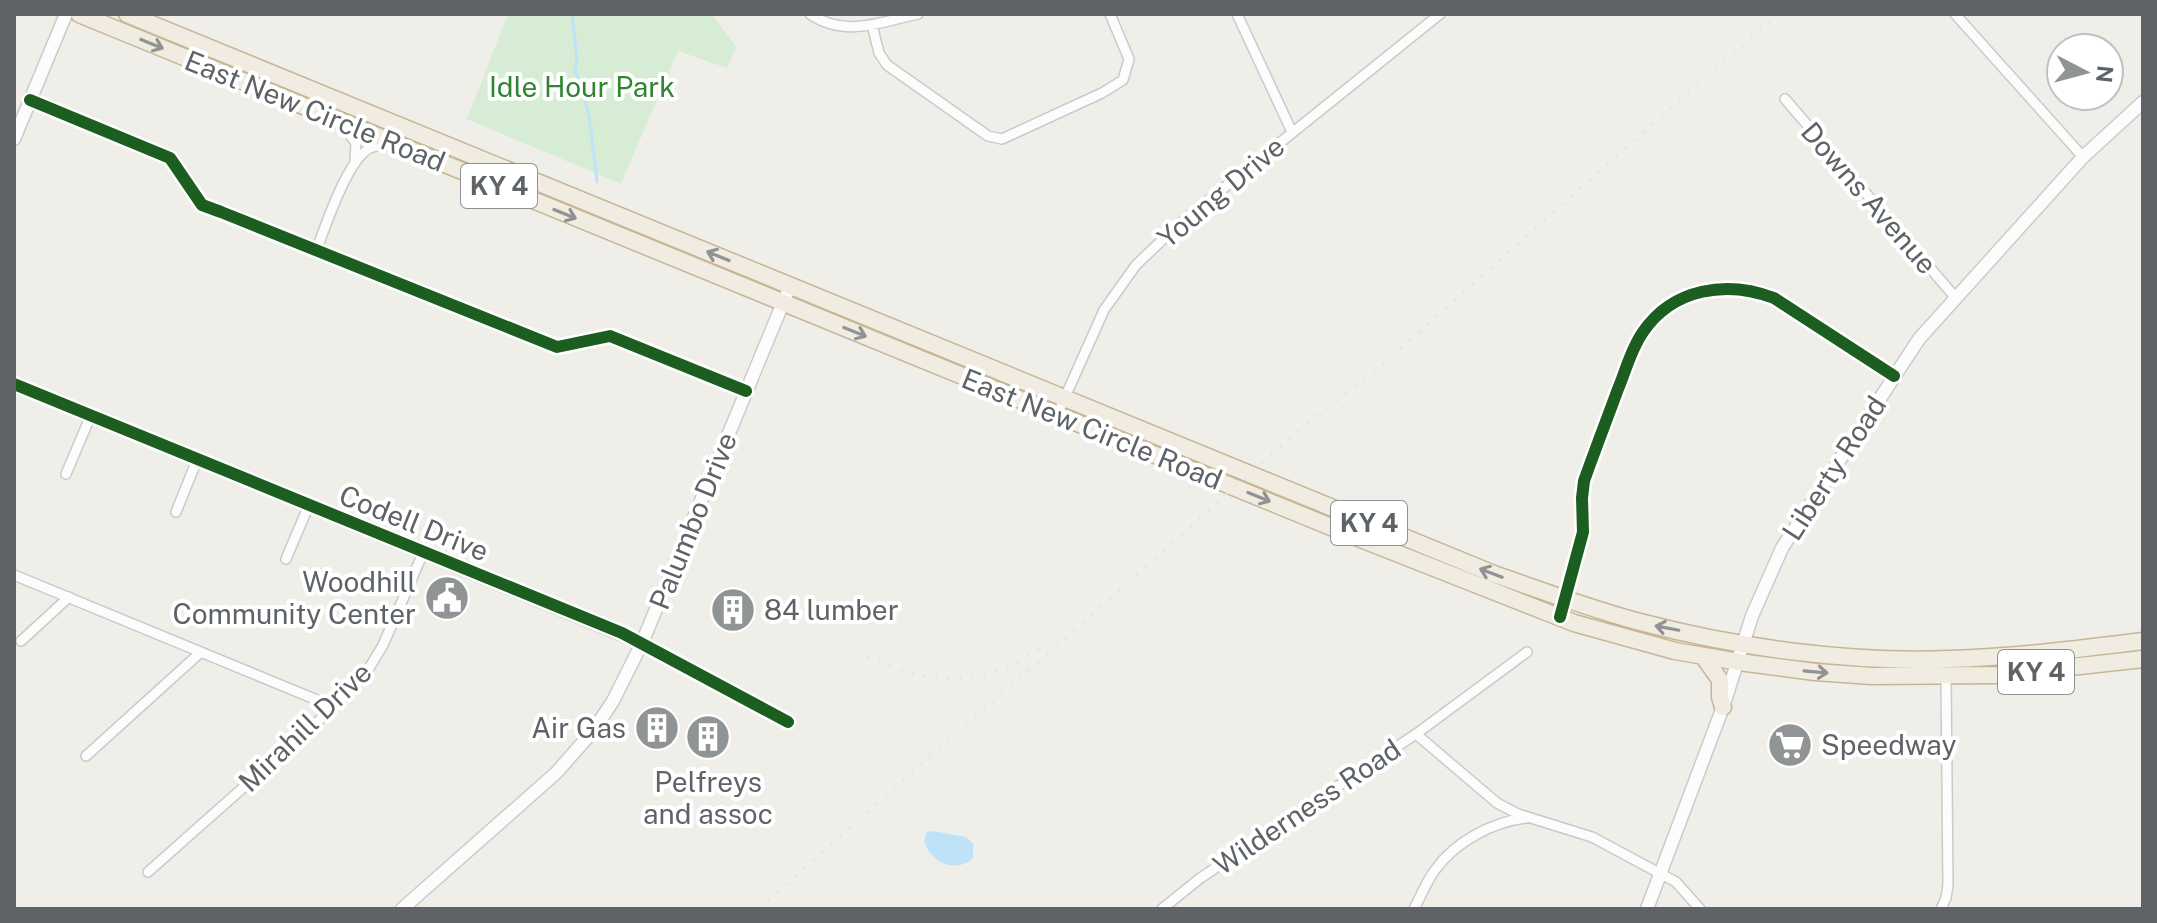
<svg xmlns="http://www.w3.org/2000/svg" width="2157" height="923" font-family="'Public Sans',sans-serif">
  <rect width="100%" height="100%" fill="#efeee9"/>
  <path fill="#d7ecd4" d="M508,14H712L736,47L727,68L678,51L621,184L467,119Z"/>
  <path fill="#bee3f8" d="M933,831L966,837L973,844V858C956,874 931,863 924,841L927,832Z"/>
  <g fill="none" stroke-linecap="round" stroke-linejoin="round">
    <path stroke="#bee3f8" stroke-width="3" d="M572,14L577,60L575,72L582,86L590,122L597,182"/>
    <g stroke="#cacaca" stroke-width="12">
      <path id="street" d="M810,14C845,38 880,22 918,14
        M1237,14L1292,132
        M1955,14L2083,157
        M872,25L879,53L887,65L988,136L1002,139L1102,93L1123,80L1129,59L1110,14
        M1785,99L1955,297
        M30,100L170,158L202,205L221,212L557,347L610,336L746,391
        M343,126L356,143L355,163
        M316,251C325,228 349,153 373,147C378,145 386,146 392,146
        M1057,415L1104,310L1136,265L1179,224L1440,14
        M66,474L91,415
        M176,512L197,460
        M286,559L309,505
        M14,575L334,707
        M1560,617L1583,532L1582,498L1584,481C1595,450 1607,419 1618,389C1626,370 1631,349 1643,332C1673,288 1727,280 1774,298L1894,376
        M21,641L69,597
        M642,643L788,722
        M1416,734L1497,803L1518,814L1592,837L1676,882L1700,909
        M86,756L201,652
        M148,872L334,707L365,675L383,645L423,553
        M1162,909L1199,879L1416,734L1527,652
        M1414,909C1421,896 1426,882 1435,870C1455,842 1492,822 1526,818
        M1941,909L1946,898L1948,885L1946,677"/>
    </g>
    <g stroke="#cbcbcb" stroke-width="15">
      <path id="secondary" d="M14,139L66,14
        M14,384L642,643
        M402,909L556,773L593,731L613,701L642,643L790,286
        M1647,909L1723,707L1752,616L1782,548L1919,339L2083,157L2143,102"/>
    </g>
    <g stroke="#c7b695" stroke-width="19">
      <path id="highway" d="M79,14L1348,534L1574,623L1675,651L1739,662L1815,672L1872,676L1998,675L2143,659
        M127,14L1494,574C1543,591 1593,610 1644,623C1740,648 1851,663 1950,659C2015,657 2079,649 2143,641
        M1703,656L1720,680V697L1723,707"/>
    </g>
    <use href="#street" stroke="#fdfcfc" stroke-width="9"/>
    <use href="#secondary" stroke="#fdfcfc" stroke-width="12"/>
    <use href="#highway" stroke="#f1ece2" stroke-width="16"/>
    <path stroke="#e4e4e4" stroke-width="3" stroke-dasharray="2 10" stroke-linecap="butt" d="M867,656C933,686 982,689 1043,646
      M759,909L1303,427L1379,367L1778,14"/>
    <g stroke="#fff" stroke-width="17">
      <path id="cycleway" d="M30,100L170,158L202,205L221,212L557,347L610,336L746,391
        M14,384L622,633L788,722
        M1560,617L1583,532L1582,498L1584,481C1595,450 1607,419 1618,389C1626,370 1631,349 1643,332C1673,288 1727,280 1774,298L1894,376"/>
    </g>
    <use href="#cycleway" stroke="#1b5e20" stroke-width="12"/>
  </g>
  <defs><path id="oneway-shaft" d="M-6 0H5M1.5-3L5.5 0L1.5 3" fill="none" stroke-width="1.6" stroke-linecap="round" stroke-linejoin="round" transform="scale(2)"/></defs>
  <g stroke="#919393">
    <use href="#oneway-shaft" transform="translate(152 44) rotate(22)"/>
    <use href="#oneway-shaft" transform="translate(565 214) rotate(22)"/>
    <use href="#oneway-shaft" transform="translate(718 256) rotate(-158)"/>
    <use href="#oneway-shaft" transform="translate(855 332) rotate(22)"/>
    <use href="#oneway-shaft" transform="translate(1259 497) rotate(22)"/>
    <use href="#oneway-shaft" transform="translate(1491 573) rotate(-159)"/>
    <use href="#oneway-shaft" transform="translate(1667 628) rotate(-169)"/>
    <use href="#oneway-shaft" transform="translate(1816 672) rotate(5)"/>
  </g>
  <defs>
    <g id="civic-disc" transform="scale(2.3)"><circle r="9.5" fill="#919495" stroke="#fff"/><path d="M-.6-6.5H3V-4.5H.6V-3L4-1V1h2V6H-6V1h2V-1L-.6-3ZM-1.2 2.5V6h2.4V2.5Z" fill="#fff"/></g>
    <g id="building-disc" transform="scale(2.3)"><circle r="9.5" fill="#919495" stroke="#fff"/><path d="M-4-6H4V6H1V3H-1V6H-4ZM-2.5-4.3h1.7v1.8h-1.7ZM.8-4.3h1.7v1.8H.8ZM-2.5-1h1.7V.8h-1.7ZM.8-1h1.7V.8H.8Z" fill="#fff"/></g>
    <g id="supermarket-disc" transform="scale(2.3)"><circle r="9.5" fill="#919495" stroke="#fff"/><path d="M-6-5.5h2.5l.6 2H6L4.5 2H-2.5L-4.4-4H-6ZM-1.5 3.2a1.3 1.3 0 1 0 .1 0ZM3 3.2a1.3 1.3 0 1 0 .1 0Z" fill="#fff"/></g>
  </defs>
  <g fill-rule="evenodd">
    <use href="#civic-disc" x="447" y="598"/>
    <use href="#building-disc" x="733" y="610"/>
    <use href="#building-disc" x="657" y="728"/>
    <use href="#building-disc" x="708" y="737"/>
    <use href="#supermarket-disc" x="1790" y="745"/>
  </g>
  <g text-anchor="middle" stroke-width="8" stroke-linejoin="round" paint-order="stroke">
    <g fill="#fff" stroke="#8e9295" stroke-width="2">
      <rect x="461" y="164" width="76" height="44" rx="6"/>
      <rect x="1331" y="501" width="76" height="44" rx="6"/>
      <rect x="1998" y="650" width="76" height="44" rx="6"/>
    </g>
    <g font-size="26" font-weight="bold" fill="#5e6368">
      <text x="499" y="195">KY 4</text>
      <text x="1369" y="532">KY 4</text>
      <text x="2036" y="681">KY 4</text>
    </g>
    <g font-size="28" fill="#308630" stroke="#fff">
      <text x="582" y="97">Idle Hour Park</text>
    </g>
    <g font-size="28" fill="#5e6368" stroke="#fff">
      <text transform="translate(315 111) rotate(22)" y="10">East New Circle Road</text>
      <text transform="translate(1221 192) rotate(-40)" y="10">Young Drive</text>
      <text transform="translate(1869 198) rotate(49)" y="10">Downs Avenue</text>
      <text transform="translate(1092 429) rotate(22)" y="10">East New Circle Road</text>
      <text transform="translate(1834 468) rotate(-57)" y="10">Liberty Road</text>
      <text transform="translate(693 521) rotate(-68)" y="10">Palumbo Drive</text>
      <text transform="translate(414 523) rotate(22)" y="10">Codell Drive</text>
      <text transform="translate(305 727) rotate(-44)" y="10">Mirahill Drive</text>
      <text transform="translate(1307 807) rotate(-34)" y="10">Wilderness Road</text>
    </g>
    <g font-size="28" fill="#5e6368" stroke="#fff" text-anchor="end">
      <text x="416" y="592">Woodhill<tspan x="416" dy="32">Community Center</tspan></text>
      <text x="764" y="620" text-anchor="start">84 lumber</text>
      <text x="626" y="738">Air Gas</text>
      <text x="1821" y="755" text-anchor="start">Speedway</text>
      <text x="708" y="792" text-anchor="middle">Pelfreys<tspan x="708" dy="32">and assoc</tspan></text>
    </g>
  </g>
  <rect width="2157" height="923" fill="none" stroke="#5e6368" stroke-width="32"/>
  <g transform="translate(2085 72) rotate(96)"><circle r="38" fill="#ffffff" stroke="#bfc1c3" stroke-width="2"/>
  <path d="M0-6L14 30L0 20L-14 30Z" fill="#919495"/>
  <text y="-12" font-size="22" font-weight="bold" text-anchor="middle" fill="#5e6368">N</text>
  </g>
</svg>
